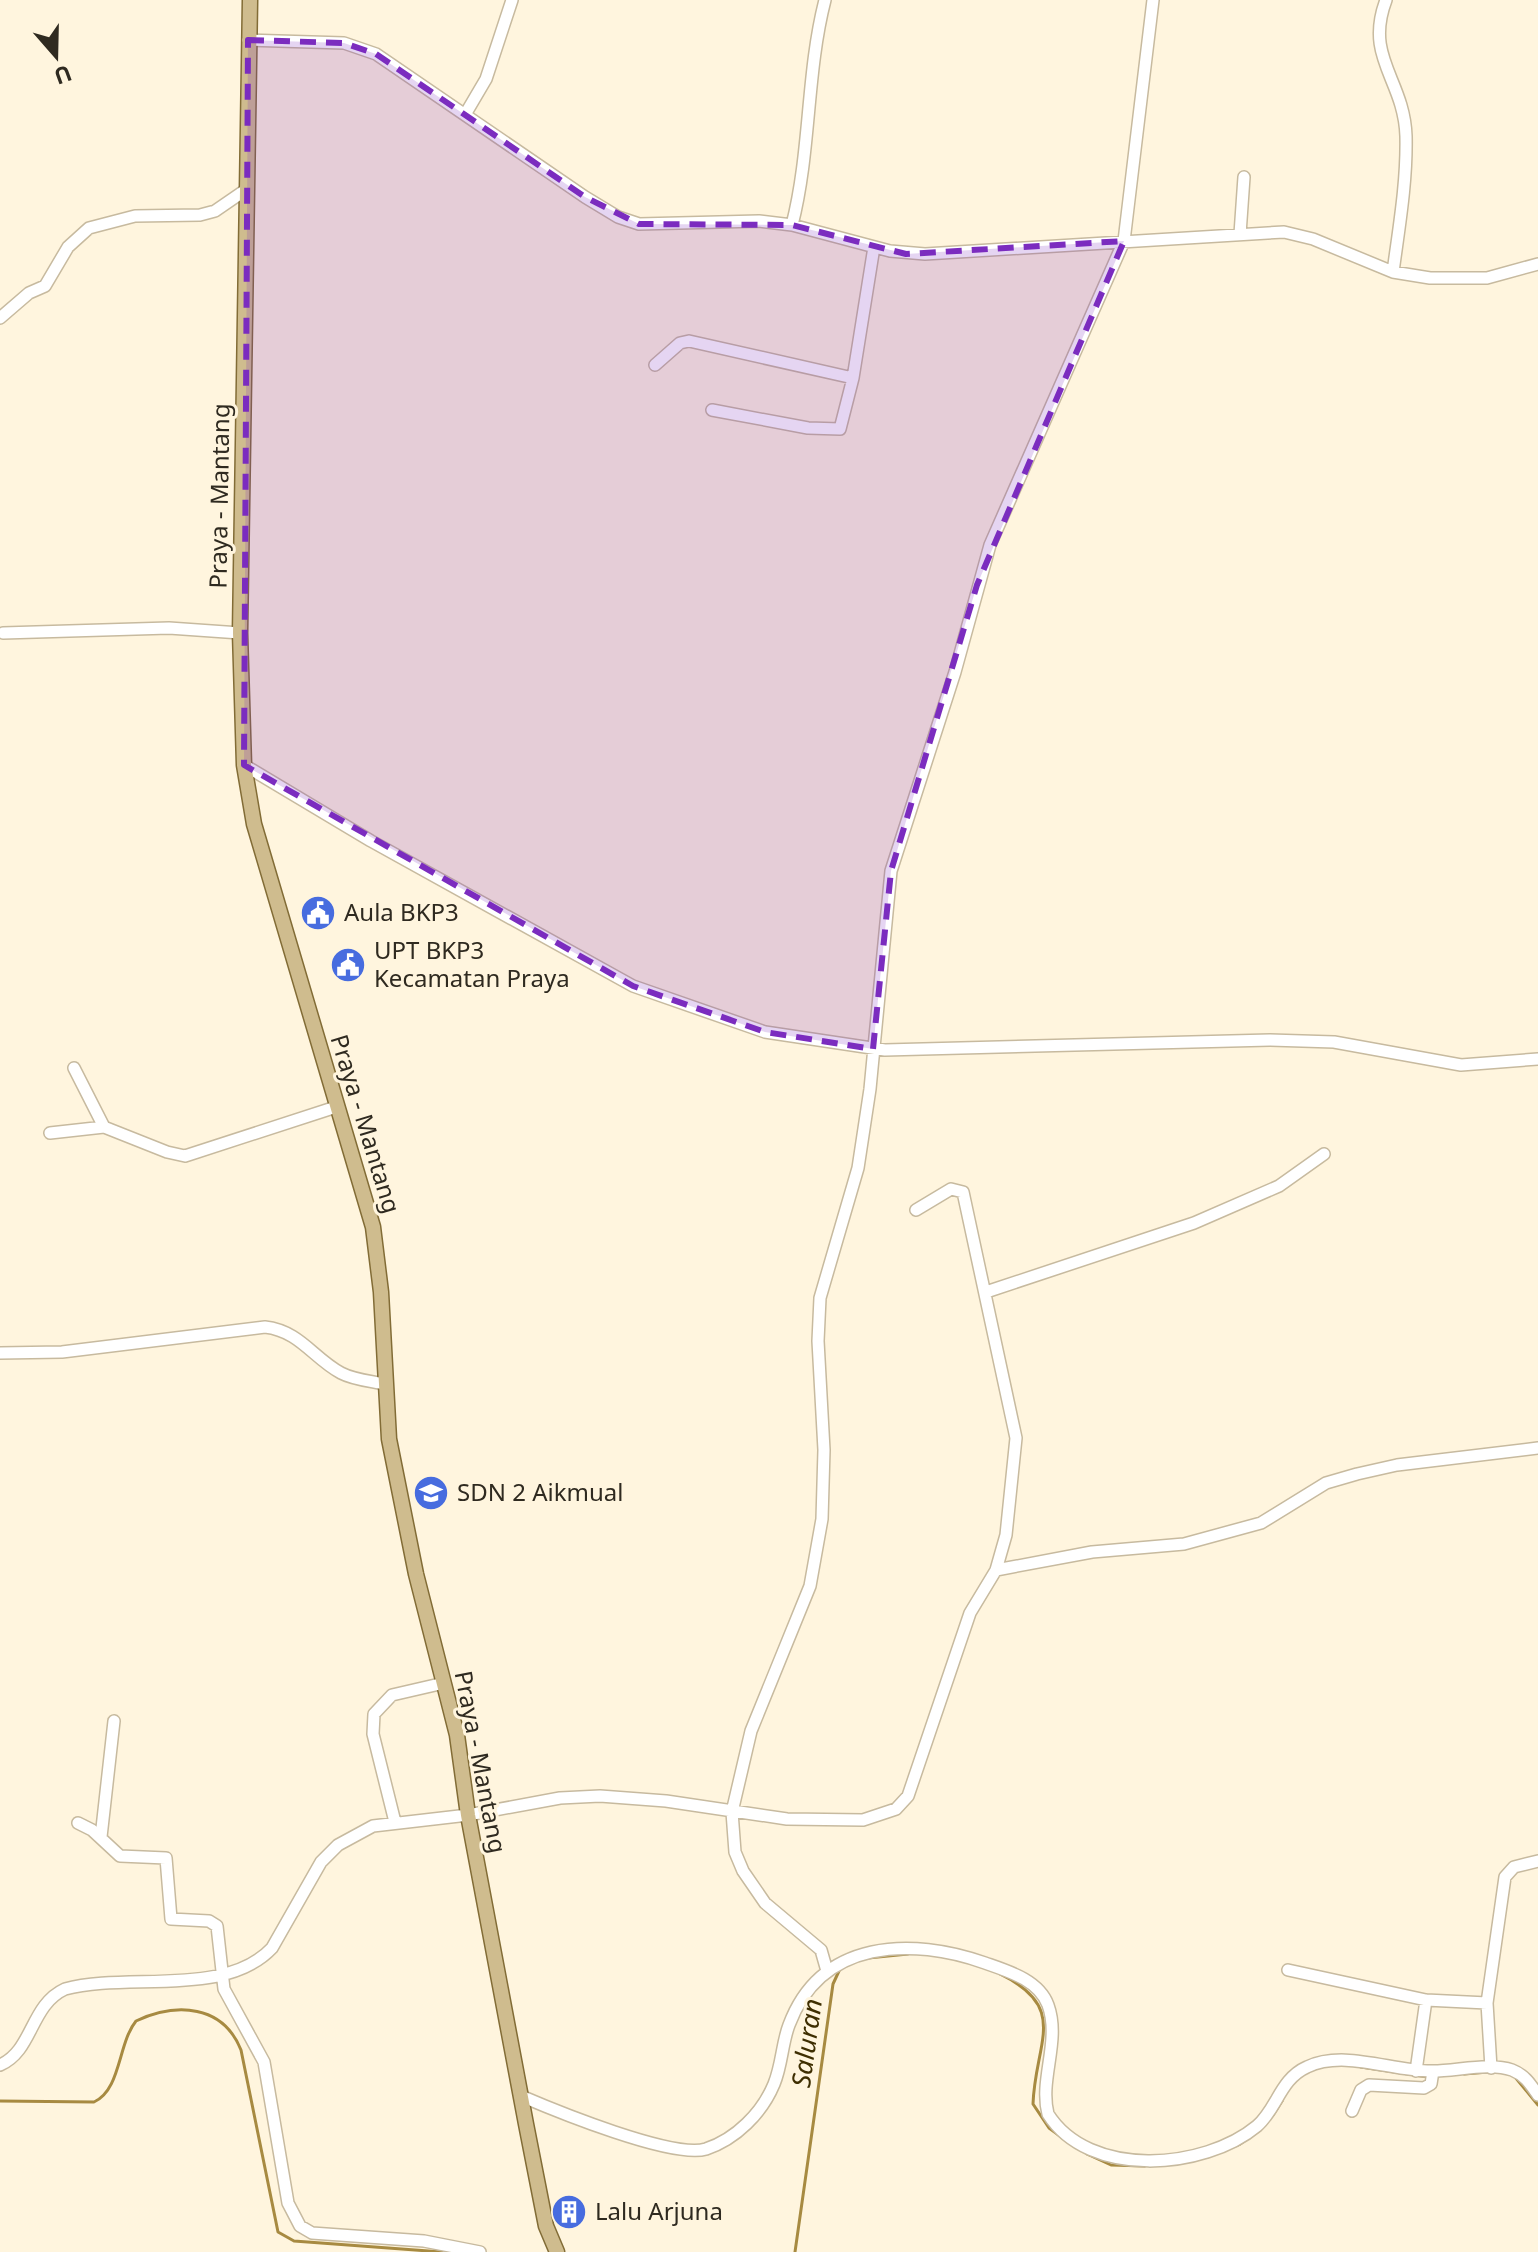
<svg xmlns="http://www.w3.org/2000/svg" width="1538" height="2252" font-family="'Noto Sans',sans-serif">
  <rect width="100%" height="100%" fill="#fff5de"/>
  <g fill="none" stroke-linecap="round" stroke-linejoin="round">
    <path stroke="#a78a41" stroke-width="3" d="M868,1958L908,1954
      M1000,1974C1070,2008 1035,2042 1033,2104L1049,2128L1064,2139
      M1361,2067L1428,2077
      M1464,2074L1488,2072
      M1515,2077L1538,2105
      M0,2101L94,2102C121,2090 118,2043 136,2021C177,2002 223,2005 241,2050L278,2232L294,2241L442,2252
      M1273,2115L1282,2101
      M1087,2154L1111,2165L1145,2166
      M1207,2157L1240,2144L1260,2130
      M795,2252L833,1984L839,1971"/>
    <g stroke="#c7ba9f" stroke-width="14">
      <path id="minor" d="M1386,0C1364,58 1404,79 1406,136C1407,182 1399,227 1393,272
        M248,40L344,43L376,54L585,197L618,217L639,224L759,221L792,225L890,251L925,254L1284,232L1313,239L1393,272L1430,278H1487L1538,264
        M466,113L486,79L512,0
        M792,225C811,151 806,74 825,0
        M1240,234L1244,177
        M0,318L29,293L45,286L68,247L89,228L135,216L200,215L215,211L247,189
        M655,365L680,343L689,341L853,378
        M712,410L808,428L840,429L853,378L874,247
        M3,633L169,628L240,633
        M244,765L371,841L633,986L765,1032L885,1050L1270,1040L1334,1042L1461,1065L1538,1059
        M74,1068L104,1127L167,1152L185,1156L336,1107
        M50,1133L104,1127
        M916,1210L951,1189L963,1192L1016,1438L1006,1535L996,1570
        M986,1292L1194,1223L1279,1186L1324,1154
        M0,1353L62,1352L265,1327C300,1331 313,1358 341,1373C354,1380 371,1381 385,1384
        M395,1822L373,1734L374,1714L392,1695L444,1683
        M78,1823L92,1830L120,1856L166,1858L171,1919L209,1921L217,1926L224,1989L264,2062L288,2203L300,2226L312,2233L424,2241L480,2252
        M101,1837L114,1721
        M1288,1970L1426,2000L1487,2003
        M827,1971L821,1950L765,1903L743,1871L735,1852L732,1812L751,1731L810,1586L822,1519L824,1450L818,1341L820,1298L858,1168L870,1089L891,871L955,672L990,545L1124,241L1153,0
        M0,2065C33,2051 30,2005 65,1989C127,1972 225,1998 272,1948L321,1862L338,1845L373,1826L468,1815L560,1798L600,1796L666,1801L787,1819L863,1820L896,1809L908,1796L970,1613L996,1570L1092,1552L1184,1544L1261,1523L1326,1483L1357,1474L1397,1465L1538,1448
        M1491,2068L1487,2003L1505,1877L1514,1867L1538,1861
        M1416,2071L1426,2000
        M521,2096C556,2111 673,2159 706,2149C736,2139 762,2113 774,2084C782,2065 782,2043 789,2025C821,1939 912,1937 985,1963C1008,1971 1039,1980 1048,2005C1061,2041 1039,2079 1048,2114C1089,2179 1204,2170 1257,2126C1277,2109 1280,2079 1307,2067C1345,2049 1393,2072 1433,2071C1457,2071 1490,2062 1512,2070C1525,2075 1531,2085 1538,2095
        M1352,2111L1361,2090L1369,2085L1424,2088L1431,2084L1433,2071"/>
    </g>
    <g stroke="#826c36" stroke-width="17">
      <path id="major" d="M250,0L240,633L244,765L254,824L373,1227L381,1292L389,1439L416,1574L457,1735L468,1815L526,2124L546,2226L557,2252"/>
    </g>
    <use href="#minor" stroke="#fff" stroke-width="11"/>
    <use href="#major" stroke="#cfbc8e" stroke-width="14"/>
  </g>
  <path fill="#7b2cbf" fill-opacity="0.2" stroke="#7b2cbf" stroke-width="6" stroke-dasharray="16 10" stroke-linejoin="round" d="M248,40L344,43L376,54L585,197L639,224L792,225L906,254L1124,241L977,585L891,871L873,1049L765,1032L633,986L244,765Z"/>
  <defs>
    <g id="civic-disc" transform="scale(1.8)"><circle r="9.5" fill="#476cdf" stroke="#fff5de"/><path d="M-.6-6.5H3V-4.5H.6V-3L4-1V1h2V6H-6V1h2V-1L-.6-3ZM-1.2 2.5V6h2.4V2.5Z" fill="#fff"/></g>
    <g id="school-disc" transform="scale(1.8)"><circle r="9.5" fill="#476cdf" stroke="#fff5de"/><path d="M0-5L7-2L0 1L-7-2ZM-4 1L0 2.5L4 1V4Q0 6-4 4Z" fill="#fff"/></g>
    <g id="building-disc" transform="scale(1.8)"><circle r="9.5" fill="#476cdf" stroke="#fff5de"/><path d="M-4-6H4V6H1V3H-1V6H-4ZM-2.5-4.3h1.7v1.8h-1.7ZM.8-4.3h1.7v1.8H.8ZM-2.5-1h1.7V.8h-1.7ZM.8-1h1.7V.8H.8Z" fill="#fff"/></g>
  </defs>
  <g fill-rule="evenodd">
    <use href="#civic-disc" x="318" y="913"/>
    <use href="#civic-disc" x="348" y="965"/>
    <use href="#school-disc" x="431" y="1493"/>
    <use href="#building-disc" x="569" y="2212"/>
  </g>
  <g text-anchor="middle" stroke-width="6" stroke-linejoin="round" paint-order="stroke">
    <g font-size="24" fill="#2f2a20" stroke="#fff5de">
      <text transform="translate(220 496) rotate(-89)" y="8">Praya - Mantang</text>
      <text transform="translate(365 1124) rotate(73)" y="8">Praya - Mantang</text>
      <text transform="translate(480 1762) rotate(79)" y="8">Praya - Mantang</text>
    </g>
    <g font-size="24" fill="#2f2a20" stroke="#fff5de" text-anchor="start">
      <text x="344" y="921">Aula BKP3</text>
      <text x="374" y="959">UPT BKP3<tspan x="374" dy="28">Kecamatan Praya</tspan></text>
      <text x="457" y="1501">SDN 2 Aikmual</text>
      <text x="595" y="2220">Lalu Arjuna</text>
    </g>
    <g font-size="26" font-style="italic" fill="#3e2e01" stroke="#fff5de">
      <text transform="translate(807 2043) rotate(-82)" y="9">Saluran</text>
    </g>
  </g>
  <g transform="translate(56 56) rotate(160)" stroke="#fff5de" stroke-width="6" paint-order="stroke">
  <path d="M0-6L14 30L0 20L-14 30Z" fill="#2f2a20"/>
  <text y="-12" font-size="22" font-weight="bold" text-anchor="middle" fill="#2f2a20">U</text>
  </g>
</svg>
